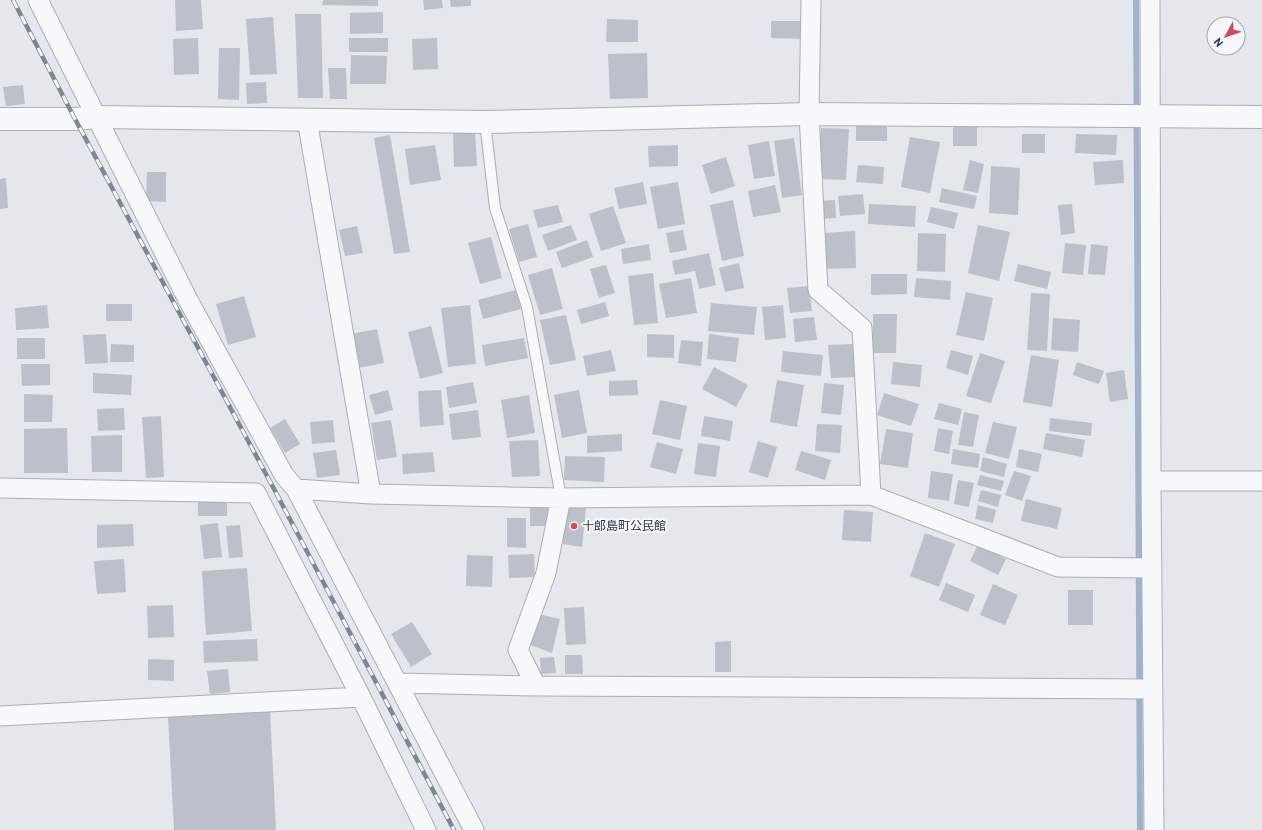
<svg xmlns="http://www.w3.org/2000/svg" width="1262" height="830" font-family="Barlow,'Noto Sans JP',sans-serif">
  <rect width="100%" height="100%" fill="#e4e7ec"/>
  <g fill="none" stroke-linecap="round" stroke-linejoin="round">
    <path stroke="#9fb4cc" stroke-width="6" d="M1136,0L1140,830"/>
  </g>
  <path fill="#bbc0ca" d="M175,0H201L203,29L176,31Z
    M323,0H378V6L322,5Z
    M423,0H442L443,8L424,10Z
    M450,0H471V6L451,7Z
    M383,12V33L350,34V13Z
    M295,14H321L323,98H298Z
    M273,17L277,74L250,75L246,19Z
    M607,19L638,20V42H606Z
    M771,21H801V39L771,38Z
    M198,38L199,74L174,75L173,39Z
    M349,38H388V52H349Z
    M437,38L438,69L413,70L412,39Z
    M219,48H240L239,100L218,99Z
    M647,53L648,98L610,99L608,54Z
    M351,55L387,56L386,84H350Z
    M328,68H346L347,99H330Z
    M266,82L267,103L247,104L246,83Z
    M23,85L25,104L6,106L3,87Z
    M887,125V141H856V126Z
    M977,126V146H953V127Z
    M821,128L849,129L846,180L818,179Z
    M475,131L477,166L454,167L453,132Z
    M1022,134H1045V153H1022Z
    M1076,134L1117,135L1116,155L1075,153Z
    M390,135L410,252L394,254L374,138Z
    M910,137L940,142L930,193L901,187Z
    M794,138L802,195L782,198L774,141Z
    M769,141L775,176L754,179L748,145Z
    M435,145L441,180L410,185L405,149Z
    M678,145V166L649,167L648,146Z
    M726,157L735,186L711,194L702,165Z
    M970,160L984,164L978,193L963,190Z
    M1123,160L1124,183L1095,185L1093,162Z
    M858,165L884,167L883,184L856,182Z
    M991,166L1020,168L1018,215L989,213Z
    M147,172H166V202L146,201Z
    M6,178L8,208L0,209V179Z
    M643,182L647,204L619,209L614,188Z
    M678,182L685,224L658,229L650,187Z
    M775,185L781,212L753,217L748,191Z
    M942,188L977,196L974,209L939,202Z
    M863,194L865,214L840,216L838,196Z
    M733,200L744,256L722,261L710,205Z
    M835,200L836,218L821,219L819,201Z
    M869,204L916,206L915,227L868,224Z
    M1072,204L1075,233L1061,235L1058,205Z
    M558,205L563,222L538,228L533,210Z
    M613,206L626,243L601,251L589,214Z
    M931,207L958,213L954,229L927,222Z
    M528,224L537,257L519,262L509,229Z
    M571,225L577,240L548,251L542,235Z
    M978,225L1010,232L999,281L968,273Z
    M357,226L363,253L345,256L339,230Z
    M683,230L687,250L670,253L666,233Z
    M855,231L856,268L826,269L823,233Z
    M918,233L946,234L945,272L917,271Z
    M491,237L502,278L480,284L468,243Z
    M587,240L593,257L562,268L556,252Z
    M1065,243L1086,245L1083,275L1062,273Z
    M649,244L651,260L623,264L621,249Z
    M1091,244L1108,246L1105,275L1088,274Z
    M709,253L716,285L699,289L695,271L675,275L672,261Z
    M739,263L744,288L725,292L719,268Z
    M1018,264L1051,272L1047,289L1014,281Z
    M606,265L615,293L599,298L590,269Z
    M552,268L563,309L540,315L528,275Z
    M653,273L658,323L634,325L628,276Z
    M871,274H907V294L871,295Z
    M691,278L697,313L666,318L659,284Z
    M916,278L951,281L950,300L914,297Z
    M809,286L812,311L790,313L787,288Z
    M516,290L521,309L483,319L478,300Z
    M966,292L993,298L984,341L956,335Z
    M1031,293L1050,294L1047,351L1027,350Z
    M244,296L256,337L228,345L216,304Z
    M605,302L609,316L581,324L577,310Z
    M711,303L757,307L754,335L708,331Z
    M106,304H132V321H106Z
    M47,305L49,328L16,330L15,308Z
    M470,305L476,364L448,367L441,308Z
    M783,305L786,338L765,340L762,307Z
    M873,314H897L896,353H873Z
    M566,315L576,360L550,365L540,320Z
    M814,317L817,340L795,342L793,319Z
    M1053,318L1080,320L1078,352L1051,350Z
    M431,326L443,373L420,379L408,332Z
    M377,329L384,363L358,368L351,334Z
    M106,334L108,363L85,364L83,335Z
    M647,334L674,335V358L647,357Z
    M709,334L739,338L736,362L707,359Z
    M17,338H45V359H17Z
    M524,338L528,358L485,366L482,345Z
    M681,340L703,342L701,366L678,363Z
    M111,344L134,345V362H110Z
    M854,344L857,377L831,378L828,345Z
    M611,350L616,371L587,376L583,356Z
    M951,350L973,356L968,375L946,368Z
    M783,351L823,355L821,376L781,372Z
    M980,353L1005,361L991,403L966,396Z
    M1031,355L1059,360L1052,407L1023,402Z
    M893,362L922,365L920,387L891,384Z
    M1077,362L1104,371L1099,384L1073,375Z
    M21,364H50V385L22,386Z
    M714,367L748,385L736,407L702,389Z
    M1124,370L1128,399L1110,402L1106,373Z
    M93,373L132,375L131,395L93,393Z
    M637,380L638,395L609,396V381Z
    M777,380L804,385L797,427L770,422Z
    M473,382L477,403L449,408L446,387Z
    M824,383L844,385L841,415L821,413Z
    M388,390L393,410L375,415L369,395Z
    M441,390L444,425L420,427L418,391Z
    M579,390L587,433L562,438L554,395Z
    M884,393L919,404L911,426L877,415Z
    M24,394L53,395L52,422H24Z
    M529,395L535,433L507,438L501,400Z
    M660,400L687,406L680,440L652,434Z
    M939,403L962,409L958,425L934,419Z
    M124,408L125,430L98,431L97,409Z
    M478,410L481,437L452,440L449,414Z
    M964,412L979,415L973,447L958,445Z
    M161,416L164,477L146,478L142,417Z
    M704,416L733,421L730,441L701,436Z
    M1050,418L1092,423L1091,436L1049,431Z
    M285,419L300,444L285,453L270,428Z
    M333,420L335,442L312,444L310,422Z
    M391,420L397,457L377,460L371,423Z
    M993,422L1017,427L1009,459L985,453Z
    M817,424L842,425L840,453L815,451Z
    M67,428L68,473H24V429Z
    M938,428L953,431L949,454L934,451Z
    M886,429L913,433L908,468L880,464Z
    M1046,433L1085,440L1082,457L1043,449Z
    M622,434V451L587,453V436Z
    M122,435V472H92L91,436Z
    M538,440L540,476L512,477L509,441Z
    M758,441L777,447L768,478L749,472Z
    M657,442L683,449L676,474L650,467Z
    M698,443L720,446L716,477L694,474Z
    M953,449L980,454L978,468L951,464Z
    M1019,449L1042,454L1038,472L1016,467Z
    M336,450L340,475L317,478L313,453Z
    M801,451L831,460L825,480L795,470Z
    M433,452L435,472L403,474L402,454Z
    M565,456L605,457L604,482L564,480Z
    M983,457L1007,464L1004,477L980,471Z
    M931,471L953,474L949,501L928,498Z
    M1014,471L1031,476L1022,501L1005,495Z
    M980,475L1004,481L1001,491L977,485Z
    M958,480L974,483L969,507L954,504Z
    M981,490L1001,495L998,507L978,501Z
    M1026,499L1062,508L1057,529L1021,521Z
    M198,500H227V516H198Z
    M978,505L996,510L993,523L975,519Z
    M530,506L554,507V526H530Z
    M565,506L586,507L582,547L563,544Z
    M844,510L873,512L871,542L842,540Z
    M507,518H526V548L507,547Z
    M218,523L222,557L204,559L200,525Z
    M133,524L134,546L97,548V525Z
    M240,525L243,557L229,558L226,526Z
    M925,533L955,544L939,587L910,576Z
    M978,545L1006,559L998,575L970,561Z
    M534,554L535,577L509,578L508,555Z
    M467,555L493,556L492,587L466,586Z
    M124,559L126,592L97,594L94,561Z
    M247,568L252,631L206,635L202,571Z
    M946,583L975,595L968,612L939,600Z
    M993,584L1018,595L1005,625L980,615Z
    M1068,590H1093V625H1068Z
    M173,605L174,637L148,638L147,606Z
    M584,607L586,644L566,645L564,608Z
    M538,614L560,619L552,653L528,644Z
    M412,622L432,654L411,667L391,634Z
    M257,639L258,661L204,663L203,641Z
    M731,641V672H715V642Z
    M565,655H582L583,674H565Z
    M554,657L556,673L541,674L540,658Z
    M148,659L174,660V681L148,680Z
    M228,669L230,692L210,694L207,671Z
    M270,711L276,830H174L168,716Z"/>
  <g fill="none" stroke-linecap="round" stroke-linejoin="round">
    <g stroke="#a9aeb7" stroke-width="12">
      <path id="service" d="M485,122L495,208L527,307L561,498"/>
    </g>
    <g stroke="#a9aeb7" stroke-width="21">
      <path id="minor" d="M38,0L188,300L284,475L296,489L474,830
        M811,0L809,114L818,290L862,328L871,495
        M1150,0L1151,481L1154,830
        M307,119L371,494
        M1151,481H1262
        M0,488L256,493L361,697L426,830
        M296,489L371,494L561,498L871,495L1058,567L1152,568
        M398,683L536,686L1152,689
        M536,686L518,650L546,573L561,498
        M0,716L361,697"/>
    </g>
    <g stroke="#a9aeb7" stroke-width="24">
      <path id="tertiary" d="M0,119H75L97,117L485,122L809,114L1262,117"/>
    </g>
    <use href="#service" stroke="#f7f8fa" stroke-width="10"/>
    <use href="#minor" stroke="#f7f8fa" stroke-width="19"/>
    <use href="#tertiary" stroke="#f7f8fa" stroke-width="22"/>
    <g stroke="#7d8696" stroke-width="4.5">
      <path id="rail" d="M13,0L75,119L274,489L454,830"/>
    </g>
    <use href="#rail" stroke="#f4f6f9" stroke-width="3" stroke-dasharray="9" stroke-linecap="butt"/>
  </g>
  <circle fill="#d1495b" stroke="#f4f6f9" stroke-width="1.5" cx="574" cy="526" r="4"/>
  <g text-anchor="middle" stroke-width="4" stroke-linejoin="round" paint-order="stroke">
    <g font-size="12" fill="#2b3445" stroke="#f4f6f9" text-anchor="start">
      <text x="582" y="530">十郎島町公民館</text>
    </g>
  </g>
  <g transform="translate(1226 36) rotate(230)"><circle r="19" fill="#f4f6f9" stroke="#a4a8b1"/>
  <path d="M0-3L7 15L0 10L-7 15Z" fill="#d1495b"/>
  <text y="-6" font-size="11" font-weight="bold" text-anchor="middle" fill="#2b3445">N</text>
  </g>
</svg>
